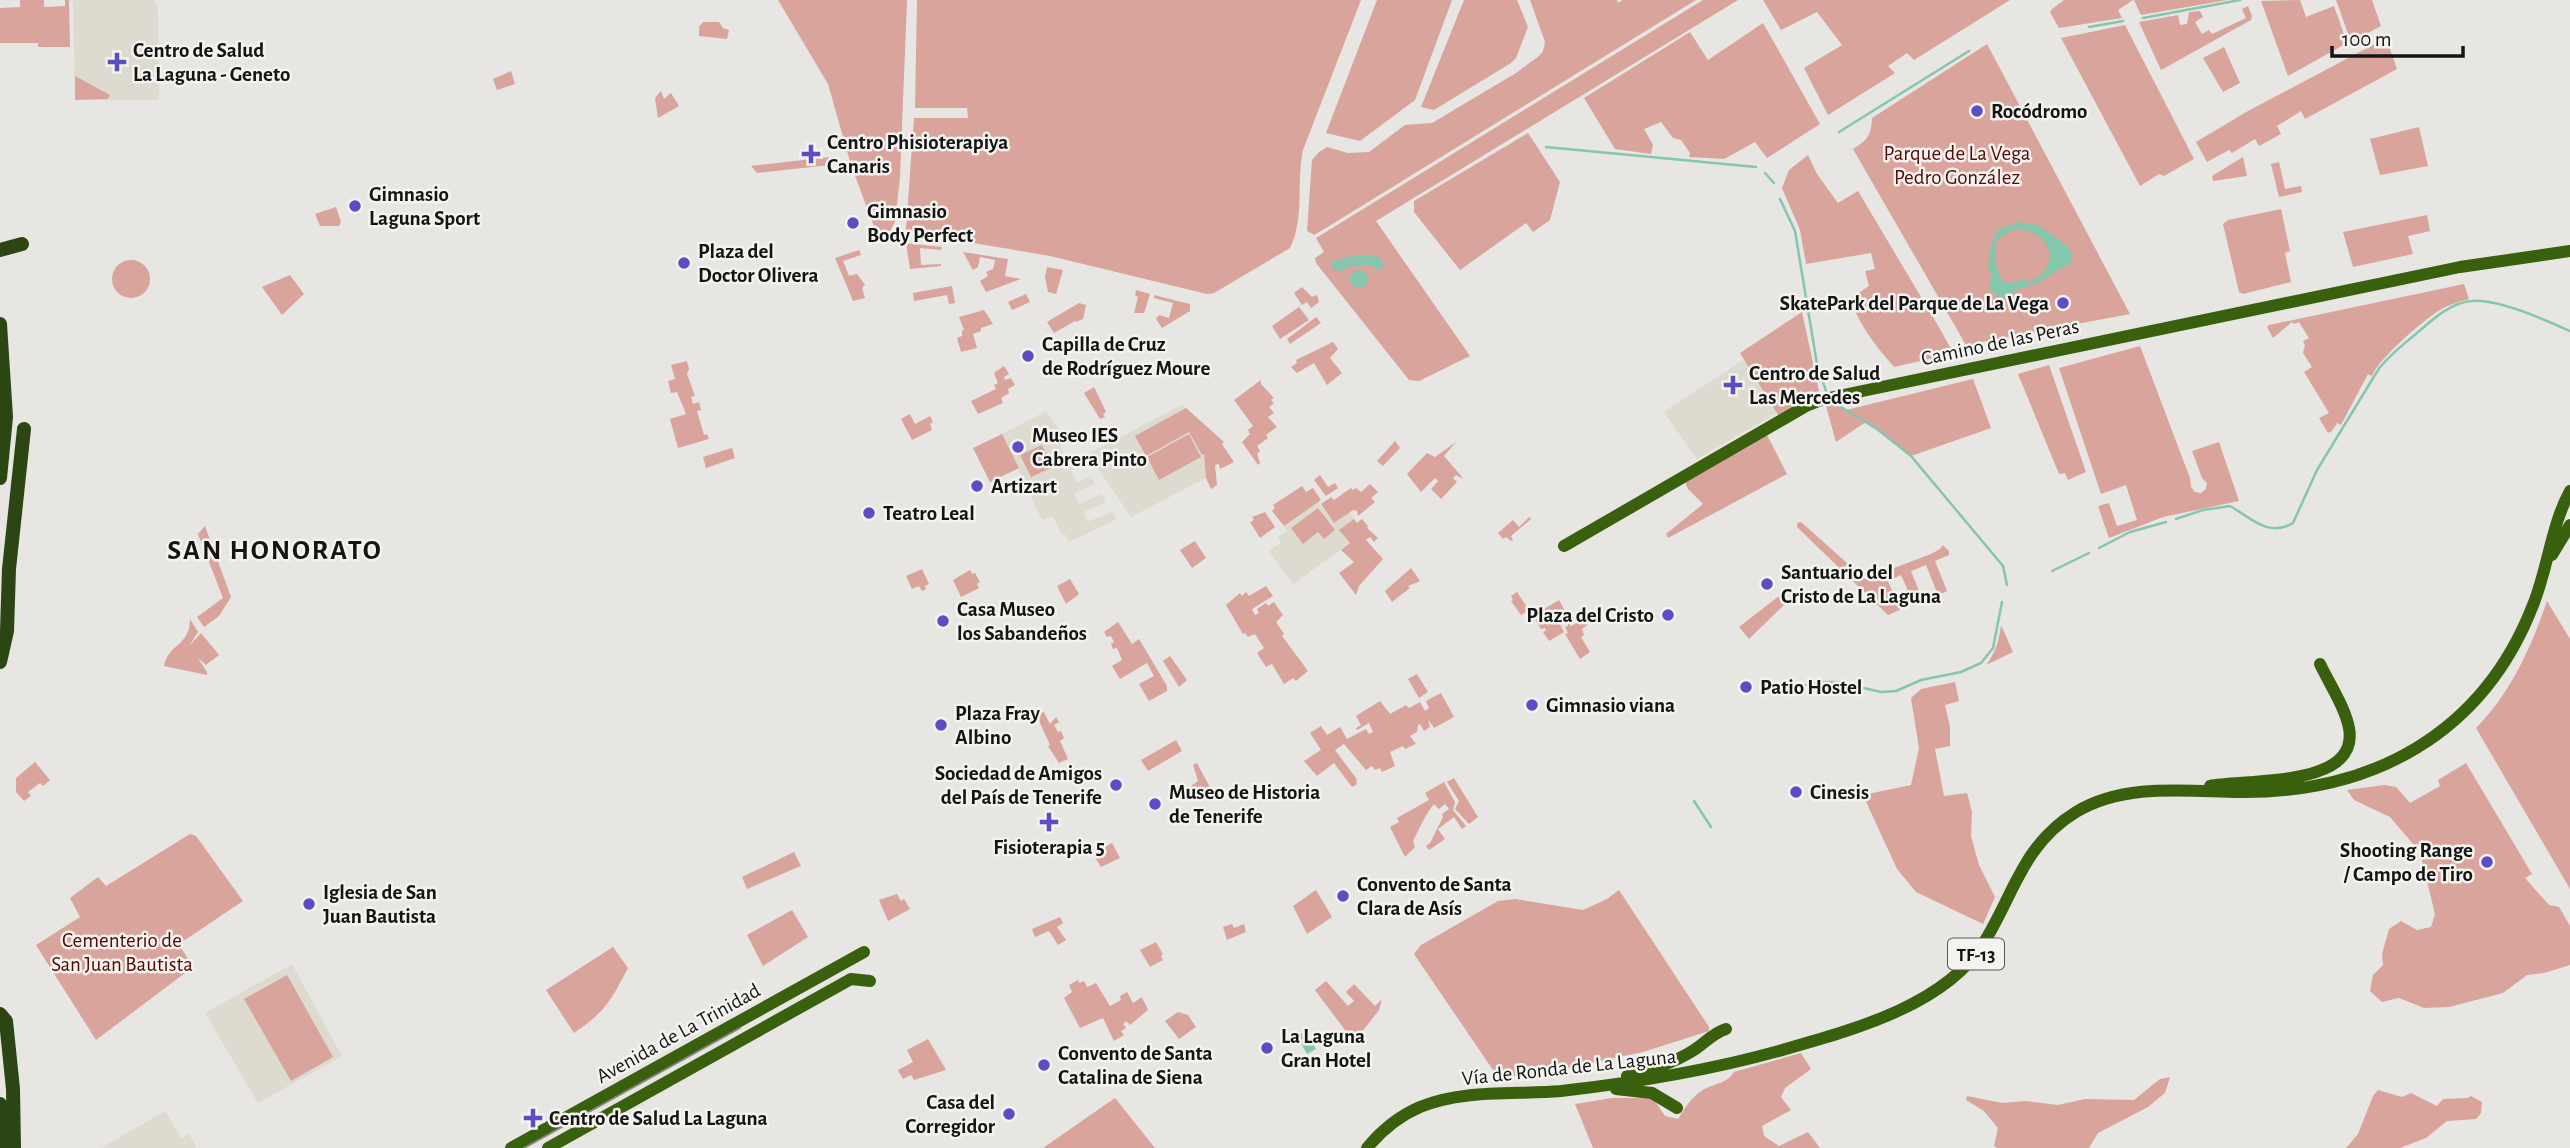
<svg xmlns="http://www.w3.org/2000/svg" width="2570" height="1148" font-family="'Alegreya Sans',sans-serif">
  <rect width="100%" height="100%" fill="#e7e6e2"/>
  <path fill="#dddbcf" d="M73,0H154L158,8L159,100H75Z
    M1744,360L1777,413L1697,459L1665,414L1666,410Z
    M1182,405L1224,442L1205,455L1206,478L1131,517L1088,454Z
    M1046,411L1067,441L1059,445L1065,457L1074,453L1082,465L1071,470L1077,482L1090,476L1095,484L1074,493L1079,504L1102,494L1106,502L1084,512L1087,522L1112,512L1117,519L1069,542L1065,534L1062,535L1053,516L1042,520L1002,434Z
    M1318,502L1334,523L1349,512L1355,518L1340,530L1350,543L1293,584L1269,551L1281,543L1278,537L1287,531L1284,526Z
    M292,964L342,1056L258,1103L205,1013Z
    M165,1111L181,1138L189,1134L197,1148H101Z"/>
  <path fill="#d8a49c" d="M20,0H44V7L65,6V0H69L70,47H38V43H0V8L20,7Z
    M778,0H907L900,177L895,222L890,231L876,232L851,165L828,84Z
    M917,0H1361L1303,150C1296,182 1305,218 1290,248L1214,293L1207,294L1050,256L908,232L906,229L914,118H968L967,108H915Z
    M1377,0H1452L1415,100L1360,141L1326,133Z
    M1464,0H1517L1528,27L1516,58L1511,63L1434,110L1421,107Z
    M1530,0H1617L1618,3L1623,0H1696L1326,228L1314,235L1307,231L1312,160L1319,152L1327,147L1348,153L1369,152L1405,125L1432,123L1516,73L1539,56L1543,51L1545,42Z
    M1703,0H1738L1376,221L1470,356L1419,381L1409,380L1316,263L1315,258L1324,252L1316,238Z
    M1763,0H2010L1914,60L1907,53L1888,66L1895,73L1828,115L1804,68L1842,45L1817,12L1781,30Z
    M2064,0H2133L2118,10L2122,18L2059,28L2050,12L2052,9Z
    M2134,0H2227L2141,15Z
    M2300,0L2306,17L2334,6L2347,43L2288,76L2261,1Z
    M2336,0H2372L2381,26L2351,42Z
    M2248,6L2252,16L2251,20L2161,70L2139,22L2178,15L2180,25L2187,24L2189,12L2200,11L2203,17L2195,22L2202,34L2209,30L2212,34L2246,18L2242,9Z
    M703,22H719L723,28L729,30L727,39L699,36V27Z
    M1763,23L1820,124L1767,158L1755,142L1724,159L1689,157L1690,153L1681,140L1673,138L1661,122L1644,129L1653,145L1651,154L1615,149L1584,98L1690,32L1708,60Z
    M2125,25L2194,159L2164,176L2159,174L2140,186L2061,38Z
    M2386,38L2397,69L2305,119L2301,111L2277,126L2281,134L2259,146L2255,139L2232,153L2229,150L2207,162L2196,142L2248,111Z
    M1987,44L2130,314L1966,345L1853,149C1868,140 1871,135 1872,118Z
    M2224,47L2240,83L2223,92L2203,58Z
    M511,71L515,84L497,90L493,79Z
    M75,76L110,95L108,99L75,100Z
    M661,91L664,99L671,93L679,106L658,118L655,98Z
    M2419,127L2428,166L2380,175L2370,139Z
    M1528,133L1560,182L1550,220L1533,232L1526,223L1460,270L1414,212V201Z
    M1808,155L1817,174L1838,203L1858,191L1940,329L1951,349V354L1894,367C1875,345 1860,326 1850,299L1869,286L1865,271L1875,269L1871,253L1806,264L1800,230L1782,188L1789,170Z
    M829,157L830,165L757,173L751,166Z
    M2243,157L2247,176L2213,181L2212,176Z
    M2279,162L2285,189L2301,186L2302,192L2279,197L2271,164Z
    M336,207L341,222L339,226H320L315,214Z
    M2281,209L2290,251L2285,253L2291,282L2243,294L2239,292L2223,224L2228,220Z
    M2427,215L2430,231L2408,236L2413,254L2353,267L2343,232Z
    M906,243L942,247L941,250L920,248L921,265L941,264V266L910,269Z
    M859,250L861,255L843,261L849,276L857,274L865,285L862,288L865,298L853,301L835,258Z
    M963,252L1008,259L1005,276L1021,279L986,292L980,281L988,276L986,272L993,269L995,260L980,257L978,267L973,270Z
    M112 279a19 19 0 1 1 38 0a19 19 0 1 1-38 0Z
    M1047,267L1063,270L1056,294L1048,292L1045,277Z
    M290,275L304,294L282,315L262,287Z
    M2464,284L2469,299C2458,302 2448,305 2438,311C2423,321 2378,359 2372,376L2368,374L2341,425L2337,423L2332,431L2328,433L2319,418L2329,413L2304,372L2312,367L2303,353L2305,345L2303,341L2309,338L2299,322L2294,324L2292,322L2273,338L2267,327L2269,325Z
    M952,286L955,303L949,304L947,295L914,301L913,293Z
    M1302,287L1312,297L1317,295L1319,302L1311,308L1307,302L1302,305L1294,293Z
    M1136,290L1150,294L1144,313H1134L1138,297L1135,295Z
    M1026,294L1030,302L1012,310L1008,302Z
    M1154,295L1190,304V311L1162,328L1156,319L1159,315L1169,318L1173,303L1154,298Z
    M1079,303L1086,305L1083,319L1076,322L1075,321L1054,333L1047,322Z
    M1299,307L1309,320L1280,339L1272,326Z
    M984,310L993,324L981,328V331L973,334L977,348L961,352L957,338L962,336V331L964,330L959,317Z
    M1802,312L1821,400L1781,420L1740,353Z
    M1316,317L1321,323L1290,344L1287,339Z
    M1333,342L1338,349L1330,358L1342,373L1327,385L1314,363L1297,373L1291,367L1297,363L1296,360Z
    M2140,346L2190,478L2191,487L2195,492L2201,493L2206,489L2207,483L2202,478L2192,451L2219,442L2239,501L2163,517L2109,538L2098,506L2109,503L2117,526L2137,520L2126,485L2101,494L2059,368Z
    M687,361L689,369L687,374L695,396L691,397L693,404L699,402L701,410L697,411L704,435L707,434L709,439L678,448L670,419L686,414L677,392L671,393L668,381L675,379L671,365Z
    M2049,365L2086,472L2068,480L2065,473L2059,474L2018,374Z
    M1004,366L1009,374L1004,377L1005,380L1011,378L1015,385L1008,389L1009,393L1001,398L1003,403L978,414L971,401L996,389L994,385L998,383L994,373Z
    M1973,379L1991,428L1911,456L1866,422L1836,442L1824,399L1846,410Z
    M1261,380V384L1274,398L1271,400L1274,403L1269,407L1274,413L1268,417L1277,427L1266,435L1268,438L1257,446L1260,451L1257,454L1260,463L1258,465L1242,442L1250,434L1248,430L1253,426L1234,400Z
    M1094,387L1106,412L1103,414L1105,417L1100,419L1084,393Z
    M1186,408L1224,442L1222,444L1234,462L1220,469L1219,464L1215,465L1217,485L1211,489L1206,478L1204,454L1202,455L1189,432L1146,456L1135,436Z
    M910,414L915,424L930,416L933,422L930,424L932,430L912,440L901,419Z
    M1002,434L1019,468L990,482L973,448Z
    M1189,434L1201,457L1159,480L1147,457Z
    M1767,435L1787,474L1668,538L1666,534L1703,504L1688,489L1685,482Z
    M1395,441L1400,448L1383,466L1377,461Z
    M1456,442L1444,456L1462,477L1461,478L1456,475L1453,478L1457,482L1441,499L1431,489L1438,481L1435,478L1421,492L1407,474L1427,453L1435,457Z
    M1042,445L1053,467L1031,477L1020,455Z
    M732,448L735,458L706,468L703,457Z
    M1320,475L1328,487L1335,483L1338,488L1326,496L1314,480Z
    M1370,484L1378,492L1371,498L1375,502L1358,516L1357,511L1353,510L1334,523L1321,504L1331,497L1334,500L1351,488L1353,490L1356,488L1361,492Z
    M1302,486L1306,492L1313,488L1321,500L1284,526L1272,511L1275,508L1273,505Z
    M1318,508L1335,530L1324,539L1318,532L1303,544L1291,528Z
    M1265,512L1275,527L1260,538L1250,522L1254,520L1252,517Z
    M1529,517L1531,519L1511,536L1513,540L1511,541L1506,537L1503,539L1498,533L1513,520L1519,527Z
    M1354,519L1357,523L1362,519L1368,526L1367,528L1378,538L1374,542L1370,537L1366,540L1383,559L1359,586L1356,595L1339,573L1354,562L1341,550L1350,543L1339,530Z
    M1801,522L1865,579L1931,554L1940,549L1943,545L1949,551V555L1935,561L1947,591L1938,595L1926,565L1911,571L1923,601L1914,604L1901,575L1888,581L1900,610L1888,615L1797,527V523Z
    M205,526L231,597L219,616L204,627L197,617L223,598L198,534Z
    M1195,541L1206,558L1192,568L1180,550Z
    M1411,568L1420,581L1408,586L1410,588L1392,602L1385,591Z
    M922,569L929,584L925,586L926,589L922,591L919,586L912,589L906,576Z
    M970,570L972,574L975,573L980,582L977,584L979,588L961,597L953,580Z
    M1070,579L1079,594L1066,604L1057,586Z
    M1266,586L1273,596L1252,609L1255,615L1259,613L1257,609L1266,603L1268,606L1274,602L1283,615L1276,622L1284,634L1282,636L1308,671L1296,681L1293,678L1284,684L1272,664L1266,667L1257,653L1264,648L1255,634L1248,637L1245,633L1243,634L1226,605L1240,593L1242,596L1246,592L1249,596Z
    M1517,592L1529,610L1542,607L1544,609L1559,600L1565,611L1562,612L1567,621L1560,624L1564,632L1549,641L1543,632L1546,630L1545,628L1541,629L1529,610L1521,615L1511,601L1513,600L1511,596Z
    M1779,596L1786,603L1749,639L1739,627Z
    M2547,601L2570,639V889L2476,728C2511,692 2531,648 2547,601Z
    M190,619L198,632L189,646L201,633L219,655L206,665L198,658L207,672V675L164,666C168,644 190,646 190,619Z
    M1585,619L1587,625L1582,629L1584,635L1581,637L1590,652L1580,659L1565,634L1568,633L1565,627L1568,626V621L1571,626Z
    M1118,622L1132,644L1139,639L1167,686V691L1149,701L1139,684L1154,676L1147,663L1120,679L1112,666L1122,660L1117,648L1113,649L1111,644L1114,642L1111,636L1107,637L1104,632Z
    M2001,625L2013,652L1986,665C1996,652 1999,641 2001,625Z
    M1170,656L1187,680L1179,687L1163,661Z
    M1417,674L1428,692L1419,698L1408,679Z
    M1955,682L1959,701L1945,705L1950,727V746L1935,749L1944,796L1967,793L1972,812L1971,836L1979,865L1995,897L1983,924L1916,892L1897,869L1863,795L1911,785L1919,748L1911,698L1921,689Z
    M1441,693L1454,717L1434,728L1428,719L1430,727L1424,731L1420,724L1418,725L1417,732L1410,736L1416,744L1405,749L1403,746L1390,752L1395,766L1382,772L1380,768L1375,770L1372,766L1366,770L1344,744L1335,750L1356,778L1357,784L1352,787L1334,763L1317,776L1304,761L1321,750L1310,733L1321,726L1327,735L1340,727L1347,739L1366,729L1369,734L1373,732L1369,723L1357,730L1356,728L1361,725L1356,716L1380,701L1390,714L1406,705L1409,708L1420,702L1425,711L1429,708L1426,701Z
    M1044,712L1050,724L1056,717L1059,722L1054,725L1058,732L1061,731L1064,738L1060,741L1068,759L1059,763L1048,746L1050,745L1040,723L1039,714Z
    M1176,740L1182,751L1148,771L1141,760Z
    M35,762L50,780L43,786L40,783L28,792L31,796L24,801L16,792V778Z
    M1197,763L1213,793L1199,799L1191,786L1198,781L1193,765Z
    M2466,763L2532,874L2525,878L2549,905L2559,907L2570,926V965L2544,973L2527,975L2503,993L2449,1007L2424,1008L2399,998L2382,1002L2370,991L2373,975L2383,965L2382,954L2389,929L2401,921L2417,930L2431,927L2435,914L2420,852L2390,817L2354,800L2347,790L2384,785L2396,787L2410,803L2440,786L2438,780Z
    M1454,778L1478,817L1469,824L1455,809L1459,801L1447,782Z
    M1444,782L1455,802L1453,810L1466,826L1462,829L1454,817L1438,829L1445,839L1429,850L1426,846L1430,843L1443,817L1442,814L1449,809L1445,804L1439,809L1434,804C1423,818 1420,828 1413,841L1415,847L1405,857L1390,827L1399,822L1397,818L1429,800L1425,793Z
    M190,834L196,836L243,901L179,944L193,967L96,1040L36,945L80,917L70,898L98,877L106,886Z
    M1112,843L1120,858L1101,867L1093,854Z
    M794,852L801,866L747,889L742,877Z
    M1316,890L1332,917L1307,934L1293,906Z
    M1619,890L1709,1027V1031L1643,1052L1558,1070L1516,1076L1495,1073L1414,954L1421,945L1498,901L1515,899L1583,910L1607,899Z
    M897,894L901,901L904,899L910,909L888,921L879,900Z
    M792,910L808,937L763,966L747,935Z
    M1060,917L1063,923L1057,927L1066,940L1058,945L1049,931L1035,937L1032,929Z
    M1232,924L1234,928L1244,924L1246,932L1227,940L1223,927Z
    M1156,942L1163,954L1161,956L1163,960L1150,967L1140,950Z
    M613,947L628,968C610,1002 606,1011 574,1033L546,990Z
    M287,975L333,1057L291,1081L244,999Z
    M1078,980L1079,983L1084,981L1087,987L1096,983L1110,1006L1121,1000L1120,996L1127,992L1133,1003L1142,997L1148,1010L1130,1025L1126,1021L1123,1024L1126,1028L1121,1031L1124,1035L1114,1041L1103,1018L1080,1028L1064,998L1072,992L1069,985Z
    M1326,981L1348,1006L1354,1001L1346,992L1354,984L1375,1006L1382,999L1379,1010L1354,1042L1315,990Z
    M1178,1012L1188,1015L1196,1027L1179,1039L1165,1021Z
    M928,1039L946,1070L914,1080L911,1075L903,1079L898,1070L913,1062L907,1050Z
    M1801,1053L1811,1069L1785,1088L1781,1097L1791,1110L1762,1126L1764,1136L1779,1146L1808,1132L1820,1148H1593L1575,1104L1612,1098H1653L1665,1116L1678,1119C1685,1108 1690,1099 1700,1092C1712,1083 1726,1085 1734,1072Z
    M2170,1077L2165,1093L2148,1107L2098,1133L2089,1148H1997L1994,1146L1998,1128L1984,1111L1966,1100L1967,1096L2002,1103L2026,1101L2058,1105L2085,1099L2134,1100L2160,1079Z
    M2378,1090L2402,1097L2411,1093L2437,1106L2443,1099L2467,1098L2471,1096L2482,1102L2481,1113L2476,1119L2447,1121L2426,1138L2400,1148H2346L2358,1134L2373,1096Z
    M1115,1098L1155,1148H1043Z"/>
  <path fill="#84c7ad" d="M2017,222L2038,225L2066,245C2071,249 2073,258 2071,264C2056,268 2045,282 2030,286L2029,282C2079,259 2025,205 1996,242V265L2002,281L2009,283L2026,279L2029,286L2016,290L2009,296L1998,297L1990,289L1991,271L1988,269C1990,255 1990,224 2011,226Z
    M1350 279a9 9 0 1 1 18 0a9 9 0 1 1-18 0Z
    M1306,1031L1316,1049L1307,1054L1297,1036Z"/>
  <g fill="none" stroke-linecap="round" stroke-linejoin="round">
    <path stroke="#84c7ad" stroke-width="2.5" d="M2143,18L2240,0
      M2089,27L2123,21
      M1839,132L1969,51
      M1546,147L1756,167
      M1765,173L1774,183
      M1780,199L1795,231L1817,364L1826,391
      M1836,404L1877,429L1911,456L2003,566L2007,585
      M2176,519L2203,510L2230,506C2250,517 2268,538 2293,523L2317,470L2378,370C2389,355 2403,345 2417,333C2432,320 2451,302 2472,301C2498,299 2546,320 2570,331
      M2099,548L2130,532L2166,522
      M2052,571L2089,553
      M1785,690L1819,682H1837L1881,692L1896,691L1921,680L1961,672L1981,663L1993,648L2002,602
      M1694,801L1711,827"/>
    <path stroke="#84c7ad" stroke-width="10" d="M1336,265L1339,266C1351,260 1361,259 1375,261L1378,265"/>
    <path stroke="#39610d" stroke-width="12" d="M1564,546L1806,406L1824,399L2460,267L2570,251
      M2552,555L2570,525
      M2210,786C2246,779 2360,788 2349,728C2345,707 2329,683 2320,664
      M1627,1076C1650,1070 1674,1063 1694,1050C1705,1043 1713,1033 1726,1029
      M1616,1089L1652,1093L1677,1108
      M511,1148L864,952
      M548,1148L851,979L870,981
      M1367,1148C1381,1131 1399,1116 1420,1107C1463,1089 1515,1095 1561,1091C1641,1082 1719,1069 1796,1046C1859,1028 1946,1003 1983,944C2014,895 2022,845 2076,812C2124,783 2184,791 2238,792C2372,794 2483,734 2533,605C2548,568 2551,526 2570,491"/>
    <path stroke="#2b4613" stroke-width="14" d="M0,250L22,244
      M0,324L6,417L0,478
      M0,662L7,631L9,569L24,429
      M0,1014L6,1021L13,1089L14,1148
      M0,1104V1148"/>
    <path stroke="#868583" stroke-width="2" d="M524,1148L740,1028"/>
  </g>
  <g fill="#5c4dc5" stroke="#f4f3ef" stroke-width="2.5">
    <path d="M113.5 51.5h7v7h7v7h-7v7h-7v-7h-7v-7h7z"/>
    <circle cx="1977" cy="111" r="7"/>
    <path d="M807.5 143.5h7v7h7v7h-7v7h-7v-7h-7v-7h7z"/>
    <circle cx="355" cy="206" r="7"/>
    <circle cx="853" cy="223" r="7"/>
    <circle cx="684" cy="263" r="7"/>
    <circle cx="2063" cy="303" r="7"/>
    <circle cx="1028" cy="356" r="7"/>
    <path d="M1729.5 374.5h7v7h7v7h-7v7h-7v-7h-7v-7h7z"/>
    <circle cx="1018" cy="447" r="7"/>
    <circle cx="977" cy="486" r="7"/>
    <circle cx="869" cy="513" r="7"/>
    <circle cx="1767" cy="584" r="7"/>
    <circle cx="1668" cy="615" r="7"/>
    <circle cx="943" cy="621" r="7"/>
    <circle cx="1746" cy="687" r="7"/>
    <circle cx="1532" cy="705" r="7"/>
    <circle cx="941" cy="725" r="7"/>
    <circle cx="1116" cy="785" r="7"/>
    <circle cx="1796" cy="792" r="7"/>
    <circle cx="1155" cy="804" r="7"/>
    <path d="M1045.5 811.5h7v7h7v7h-7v7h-7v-7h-7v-7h7z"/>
    <circle cx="2487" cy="862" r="7"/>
    <circle cx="1343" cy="896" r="7"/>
    <circle cx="309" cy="904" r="7"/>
    <circle cx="1267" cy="1048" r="7"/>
    <circle cx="1044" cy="1065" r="7"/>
    <circle cx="1009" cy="1114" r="7"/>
    <path d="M529.5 1107.5h7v7h7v7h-7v7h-7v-7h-7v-7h7z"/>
  </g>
  <g text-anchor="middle" stroke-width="5" stroke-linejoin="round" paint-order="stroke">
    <rect fill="#f4f3ef" stroke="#575755" stroke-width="2" x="1948" y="938.5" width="56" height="31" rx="5"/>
    <g font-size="19" font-weight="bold" fill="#141413">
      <text x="1976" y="961">TF-13</text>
    </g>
    <g font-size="21" font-weight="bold" fill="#141413" stroke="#f4f3ef" text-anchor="start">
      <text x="133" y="57">Centro de Salud<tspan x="133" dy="24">La Laguna - Geneto</tspan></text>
      <text x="1991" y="118">Rocódromo</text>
      <text x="827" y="149">Centro Phisioterapiya<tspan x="827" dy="24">Canaris</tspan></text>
      <text x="369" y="201">Gimnasio<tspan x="369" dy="24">Laguna Sport</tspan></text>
      <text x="867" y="218">Gimnasio<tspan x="867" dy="24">Body Perfect</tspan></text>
      <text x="698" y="258">Plaza del<tspan x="698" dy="24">Doctor Olivera</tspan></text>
      <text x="2049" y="310" text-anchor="end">SkatePark del Parque de La Vega</text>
      <text x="1042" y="351">Capilla de Cruz<tspan x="1042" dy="24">de Rodríguez Moure</tspan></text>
      <text x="1749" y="380">Centro de Salud<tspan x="1749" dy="24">Las Mercedes</tspan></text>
      <text x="1032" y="442">Museo IES<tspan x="1032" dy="24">Cabrera Pinto</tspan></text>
      <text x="991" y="493">Artizart</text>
      <text x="883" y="520">Teatro Leal</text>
      <text x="1781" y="579">Santuario del<tspan x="1781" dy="24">Cristo de La Laguna</tspan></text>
      <text x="957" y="616">Casa Museo<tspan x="957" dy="24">los Sabandeños</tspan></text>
      <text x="1654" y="622" text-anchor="end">Plaza del Cristo</text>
      <text x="1760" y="694">Patio Hostel</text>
      <text x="1546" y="712">Gimnasio viana</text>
      <text x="955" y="720">Plaza Fray<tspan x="955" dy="24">Albino</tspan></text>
      <text x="1102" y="780" text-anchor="end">Sociedad de Amigos<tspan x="1102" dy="24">del País de Tenerife</tspan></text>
      <text x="1169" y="799">Museo de Historia<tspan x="1169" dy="24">de Tenerife</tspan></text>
      <text x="1810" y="799">Cinesis</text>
      <text x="1049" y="854" text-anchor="middle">Fisioterapia 5</text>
      <text x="2473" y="857" text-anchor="end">Shooting Range<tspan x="2473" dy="24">/ Campo de Tiro</tspan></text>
      <text x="1357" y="891">Convento de Santa<tspan x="1357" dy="24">Clara de Asís</tspan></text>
      <text x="323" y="899">Iglesia de San<tspan x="323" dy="24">Juan Bautista</tspan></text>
      <text x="1281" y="1043">La Laguna<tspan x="1281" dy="24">Gran Hotel</tspan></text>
      <text x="1058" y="1060">Convento de Santa<tspan x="1058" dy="24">Catalina de Siena</tspan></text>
      <text x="995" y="1109" text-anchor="end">Casa del<tspan x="995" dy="24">Corregidor</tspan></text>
      <text x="549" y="1125">Centro de Salud La Laguna</text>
    </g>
    <g font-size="21" fill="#560907" stroke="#f4f3ef">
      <text x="1957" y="160">Parque de La Vega<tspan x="1957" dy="24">Pedro González</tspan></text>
      <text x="122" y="947">Cementerio de<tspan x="122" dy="24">San Juan Bautista</tspan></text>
    </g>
    <g font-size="21" fill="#141413" stroke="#f4f3ef">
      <text transform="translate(2000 342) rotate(-12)" y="7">Camino de las Peras</text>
      <text transform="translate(678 1033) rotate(-29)" y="7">Avenida de La Trinidad</text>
      <text transform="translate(1569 1067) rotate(-6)" y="7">Vía de Ronda de La Laguna</text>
    </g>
    <g font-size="28" font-weight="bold" letter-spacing="2" fill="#141413" stroke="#f4f3ef">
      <text x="275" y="559">SAN HONORATO</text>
    </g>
  </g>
  <path d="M2332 46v10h131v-10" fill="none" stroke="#141413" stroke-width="3.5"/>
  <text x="2342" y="46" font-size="21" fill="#141413" stroke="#f4f3ef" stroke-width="5" paint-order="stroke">100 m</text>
</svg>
